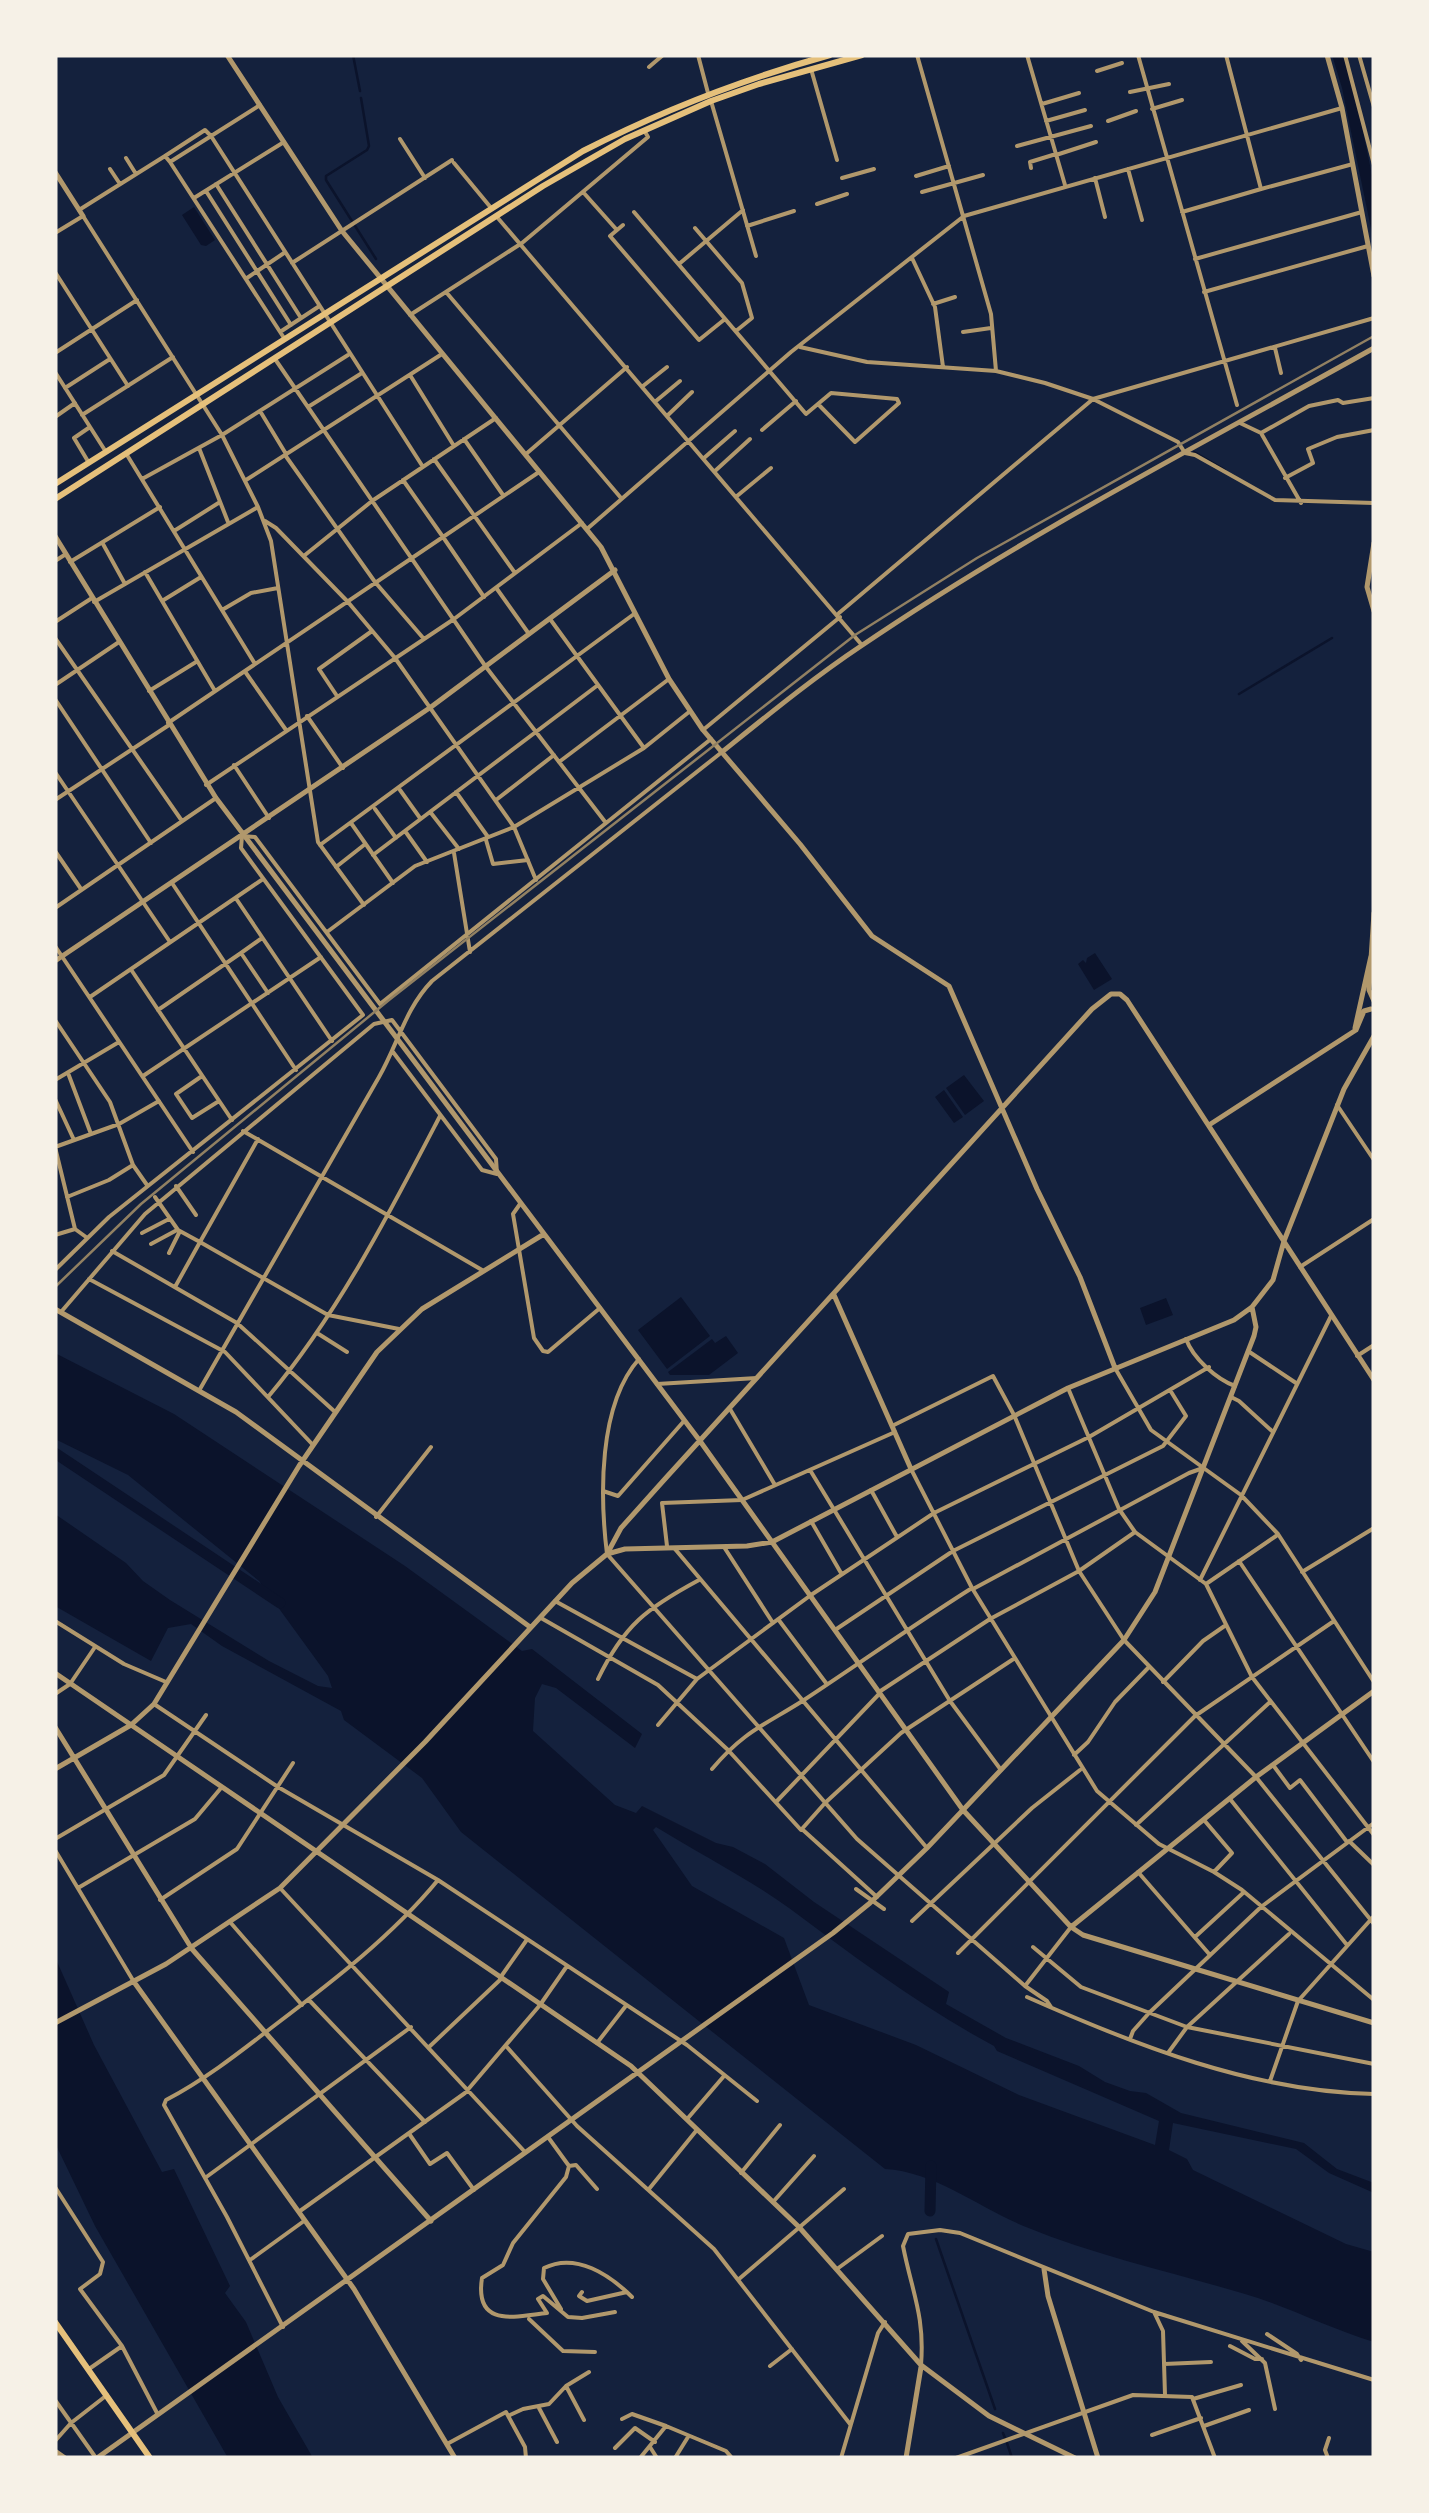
<svg xmlns="http://www.w3.org/2000/svg" width="1429" height="2513" font-family="Overpass,sans-serif">
  <rect width="100%" height="100%" fill="#14213d"/>
  <path fill="#0b132b" fill-rule="evenodd" d="M1332,55H1343L1357,102L1374,185V243L1342,88Z
    M194,207L215,240L206,246L201,245L182,215Z
    M1095,953L1112,979L1094,990L1078,964L1083,960L1086,963L1087,958Z
    M964,1075L984,1101L965,1115L946,1088Z
    M944,1090L963,1117L954,1123L935,1097Z
    M681,1297L710,1336L667,1369L638,1330Z
    M1166,1298L1173,1315L1146,1325L1140,1308Z
    M726,1336L738,1353L709,1375H670L668,1372L712,1339L715,1343Z
    M55,1353L174,1414L405,1566L522,1651L532,1649L642,1734L635,1748L556,1688L542,1684L535,1698L533,1731L615,1805L636,1813L642,1806L716,1843L733,1847L765,1864L814,1902L949,1992L946,2004L1006,2038L1079,2066L1105,2082L1130,2091L1146,2093L1181,2113L1304,2143L1337,2169L1374,2183V2193L1329,2173L1296,2149L1173,2123L1169,2150L1187,2159L1193,2170L1346,2244L1374,2252V2342C1330,2329 1289,2307 1245,2294C1171,2272 1097,2256 1026,2227C979,2208 936,2172 885,2169L461,1832L422,1778L344,1720L341,1711L222,1646L191,1624L168,1628L151,1661L55,1606V1514L126,1563L143,1581L170,1600L269,1661L318,1686L332,1688L328,1676L259,1581L128,1475L55,1439ZM656,1827C700,1854 747,1878 789,1908C856,1958 921,2007 994,2046L997,2051L1159,2121L1155,2145L1019,2095L916,2045L809,2005L784,1938L692,1886L653,1830Z
    M55,1957L94,2045L162,2172L174,2169L230,2286L225,2293L246,2322L278,2397L313,2458H228L95,2226L55,2143Z"/>
  <g fill="none" stroke-linecap="round" stroke-linejoin="round">
    <path stroke="#0b132b" stroke-width="2.5" d="M353,55L360,91
      M361,98L369,146L367,150L326,176V180L376,259
      M1194,452L1225,470
      M1239,694L1332,638
      M936,2239L995,2409
      M1003,2433L1005,2438
      M1007,2443L1012,2458"/>
    <path stroke="#0b132b" stroke-width="11" d="M55,1453L280,1603
      M930,2211L931,2166"/>
    <path stroke="#b1986c" stroke-width="4" d="M698,55L708,93
      M917,55L991,314L996,371
      M1027,55L1065,185
      M1086,55H1087
      M1138,55L1237,405
      M1345,55L1374,165
      M1359,55L1374,107
      M649,67L663,55
      M811,69L837,160
      M1097,71L1122,63
      M1130,92L1169,84
      M711,101L756,256
      M1042,104L1079,93
      M1152,109L1182,100
      M1046,121L1085,110
      M1108,121L1136,111
      M400,139L425,178
      M1017,146L1091,126
      M1056,155L1096,142
      M165,156L205,130L211,136L423,467
      M126,158L136,174
      M170,162L284,338
      M454,163L492,209
      M1031,168L1030,162L1056,154
      M110,169L120,184
      M1128,169L1142,220
      M916,176L949,166
      M842,178L874,169
      M1095,178L1105,217
      M216,184L301,318
      M1261,189L1353,164
      M206,191L291,325
      M583,192L616,229
      M922,192L983,175
      M194,198L284,142
      M817,204L847,194
      M79,210L165,156L170,162L260,105
      M634,212L806,414L831,393L897,399L899,403L855,442L818,404
      M1182,212L1261,189L1226,55
      M497,217L861,644
      M623,225L610,236L699,340L725,319
      M747,226L794,211
      M695,228L742,283L752,318L736,331
      M55,233L83,216L222,435L258,507L271,541L318,842L364,905
      M912,258L935,307L943,367
      M1195,259L1362,212
      M292,263L452,160
      M679,264L743,210
      M55,272L128,386
      M247,278L284,253
      M446,292L621,498
      M1204,292L1368,246
      M933,304L955,297
      M410,315L522,243L648,137L644,130
      M280,332L318,307
      M963,332L991,328
      M800,347L867,362L996,371L1045,383L1093,399L1178,442L1185,453L1195,455L1275,500L1374,503
      M1275,348L1281,373
      M55,353L137,300
      M275,359L486,667L606,823
      M55,372L106,452
      M410,375L454,446
      M643,386L667,367
      M65,388L110,359
      M656,401L680,381
      M308,407L362,373
      M260,411L286,454
      M82,415L173,357
      M668,415L692,392
      M55,417L75,403
      M1240,423L1261,433L1301,503
      M762,430L796,401
      M1261,433L1309,406L1338,400L1343,403L1374,398
      M464,439L503,495
      M199,448L228,522
      M526,454L627,367
      M127,455L255,664
      M285,455L375,582L424,639
      M704,458L735,431
      M434,459L515,573
      M89,463L74,438L90,427
      M715,471L750,439
      M1285,478L1313,463L1308,449L1337,437L1374,430
      M142,479L222,435L348,355
      M246,480L442,354
      M403,480L443,537L539,472
      M737,496L771,468
      M265,521L276,528L348,602L395,658L514,827L536,880
      M587,529L791,352L964,216L1342,108
      M174,531L220,502
      M103,544L125,584
      M305,555L372,501L496,418
      M55,561L66,554
      M70,562L160,507
      M145,572L215,691
      M497,589L529,634
      M162,601L201,577
      M94,602L258,507
      M222,610L251,593L278,588
      M839,613L1093,399L1374,318
      M550,619L644,748
      M55,622L92,598
      M55,638L182,821
      M246,673L286,730
      M55,685L119,642
      M149,691L196,662
      M337,696L319,669L372,631
      M55,699L151,843
      M307,716L343,768
      M168,723L443,537L484,597
      M703,730L840,617
      M559,762L669,679
      M234,765L269,818
      M55,772L170,942
      M206,785L454,619L582,523
      M400,790L420,818
      M456,792L488,837
      M55,800L169,725
      M496,800L554,755
      M375,809L396,838
      M431,813L459,849
      M351,823L393,883
      M405,831L427,862
      M486,840L493,864L528,860
      M320,845L634,614
      M55,851L81,889
      M454,853L470,952
      M373,855L598,685
      M336,867L364,845
      M172,883L296,1070
      M237,900L332,1041
      M55,908L216,798
      M327,932L415,866L514,827L644,748L689,712
      M55,946L193,1152
      M241,953L262,938
      M132,971L232,1120
      M90,997L263,879
      M158,1010L241,953L268,993
      M55,1020L110,1102L133,1165L147,1185
      M68,1073L91,1134
      M143,1076L321,957
      M202,1076L176,1094L192,1118L219,1101
      M55,1080L119,1042
      M55,1099L74,1140
      M1337,1105L1374,1160
      M243,1131L482,1270
      M258,1139L200,1242L328,1315L399,1329
      M55,1147L119,1124L159,1101
      M55,1147L75,1229
      M176,1186L196,1215
      M67,1197L109,1180L133,1165
      M155,1197L178,1230L200,1242L175,1287
      M520,1204L513,1214L534,1338L543,1351L548,1352L600,1308
      M142,1233L169,1219
      M55,1235L75,1229L86,1237
      M151,1244L177,1230
      M112,1251L237,1323L334,1411
      M169,1253L180,1231
      M1300,1267L1374,1219
      M55,1270L109,1217L363,1015L241,848L242,836L255,837L380,1004L711,739
      M89,1279L225,1352L313,1445
      M61,1312L145,1214L374,1024L392,1020L496,1159L497,1174L482,1170L393,1052
      M317,1333L347,1352
      M1186,1339C1193,1358 1216,1379 1235,1386
      M1248,1351L1296,1383
      M1357,1356L1374,1345
      M639,1359C598,1405 600,1497 607,1554L857,1839L1025,1986
      M1115,1368L1151,1430L1241,1495L1278,1534L1374,1682
      M657,1384L757,1378
      M1068,1388L1119,1509L1135,1532L1206,1584L1252,1677L1374,1835
      M200,1389L379,1077C398,1044 405,1009 432,981L722,752
      M268,1397C338,1314 390,1212 440,1116
      M1231,1397L1239,1401L1273,1432
      M730,1409L775,1485
      M892,1426L993,1376L1014,1415L1079,1571L1124,1640L1256,1777L1374,1924
      M911,1469L972,1588L1097,1791L1159,1844L1214,1872L1242,1890L1374,2000
      M810,1470L950,1701L1001,1770
      M871,1490L897,1537
      M603,1491L618,1496L684,1421
      M376,1517L431,1447
      M811,1521L841,1573
      M667,1546L662,1503L742,1500L895,1432
      M724,1547L773,1623
      M675,1549L927,1848
      M1239,1561L1374,1762
      M1302,1572L1374,1528
      M1200,1580L1331,1316
      M1206,1584L1276,1536
      M973,1589L1189,1473L1203,1468
      M555,1601L697,1679L811,1595L934,1513L1089,1437L1209,1367
      M541,1618L658,1685L728,1750L801,1830L825,1803L901,1733L1015,1658
      M778,1619L826,1683
      M55,1621L124,1664L166,1682
      M835,1630L953,1551L1163,1446L1186,1416L1170,1390
      M598,1679C624,1625 647,1608 699,1580
      M1163,1682L1203,1641L1226,1625
      M879,1692L990,1619L1079,1571L1135,1532
      M55,1694L70,1684L95,1647
      M154,1704L278,1787L438,1880L687,2045L757,2101
      M658,1725L697,1679
      M1074,1755L1088,1742L1115,1702L1148,1668
      M1273,1765L1290,1788L1300,1780L1347,1842
      M712,1769C744,1731 765,1725 804,1700C860,1663 915,1624 972,1588
      M1230,1799L1347,1945
      M777,1801L880,1693
      M1204,1820L1232,1853L1214,1872
      M1136,1825L1270,1702
      M803,1830L877,1897
      M55,1839L164,1775L206,1715
      M1349,1841L1374,1865
      M55,1850L134,1982
      M1138,1872L1210,1955
      M78,1888L195,1819L221,1788
      M280,1888L525,2152
      M856,1889L884,1909
      M160,1900L237,1849L293,1763
      M912,1921L1032,1808L1080,1770
      M230,1922L302,2005
      M1195,1937L1243,1893
      M1033,1947L1081,1987L1187,2027L1374,2064
      M958,1953L1195,1716L1334,1621
      M500,1978L526,1941
      M1027,1997C1135,2045 1254,2092 1374,2094
      M309,2000L425,2122
      M1051,2007L1047,2001L1025,1986L1071,1927
      M1130,2039L1133,2031L1149,2013L1261,1907L1374,1823
      M597,2043L625,2007
      M506,2046L577,2126L714,2249L850,2424
      M429,2047L501,1979
      M1168,2053L1187,2027L1289,1934
      M1270,2081L1298,2001L1374,1916
      M688,2118L724,2076
      M410,2135L430,2164L447,2153L474,2190
      M548,2137L569,2166L566,2177L513,2243L503,2265L482,2278C474,2329 517,2316 547,2313L538,2299L543,2296L568,2317L582,2318L615,2312
      M569,2166L576,2165L597,2189
      M741,2173L780,2125
      M205,2178L411,2027
      M55,2187L103,2262L100,2274L80,2289L122,2346L157,2413
      M649,2189L696,2131
      M773,2202L814,2156
      M300,2211L465,2093L540,2005L567,1966
      M250,2260L304,2221
      M837,2269L882,2236
      M739,2279L844,2189
      M582,2292L579,2296L587,2301L627,2292
      M561,2309L543,2279L544,2268C576,2252 610,2275 632,2297
      M1154,2312L1163,2331L1165,2395
      M529,2319L563,2351L595,2352
      M283,2327L227,2217L164,2105L166,2100C206,2079 240,2052 275,2025C333,1981 392,1936 438,1880
      M1267,2334L1297,2354L1301,2360
      M1242,2341L1265,2363L1275,2409
      M1230,2346L1255,2359H1262
      M1164,2364L1211,2362
      M921,2365C925,2316 912,2292 903,2246L908,2234L940,2230L960,2233L1154,2312L1374,2380
      M770,2366L792,2349
      M89,2369L122,2346
      M566,2386L584,2420
      M1193,2399L1241,2385
      M55,2400L96,2458
      M539,2408L557,2442
      M510,2415L523,2409L549,2404L566,2386L589,2372
      M622,2419L632,2414L666,2426
      M1204,2426L1249,2410
      M1152,2435L1201,2418
      M55,2441L71,2423L107,2395
      M447,2444L506,2412L525,2447L526,2458
      M650,2447L657,2458
      M615,2448L635,2428L655,2442
      M640,2458L666,2426L726,2451L732,2458
      M675,2458L688,2437
      M841,2458L878,2333L885,2322
      M956,2458L1133,2395L1192,2397L1215,2458
      M1328,2458L1325,2450L1329,2438"/>
    <path stroke="#b1986c" stroke-width="5" d="M227,55L342,231L601,547L669,679L703,730L800,844L872,936L949,986L1037,1189L1080,1277L1115,1368
      M1327,55L1342,108L1374,276
      M55,172L83,216
      M55,536L216,798L700,1441L963,1810L1071,1927L1083,1935L1374,2023
      M1374,543L1367,587L1374,611
      M722,752C768,715 813,678 861,646C1024,535 1202,444 1374,348
      M1374,913L1369,990L1374,1001
      M55,961L431,707L615,570
      M1355,1028L1371,956
      M1209,1125L1356,1030L1364,1011L1371,1009
      M834,1295L911,1469
      M55,1309L236,1412L530,1627
      M607,1554L621,1528L664,1480L1092,1009L1111,994H1120L1127,1000L1374,1380
      M55,1673L631,2066L799,2227L921,2365L989,2416L1075,2458
      M55,1727L192,1949L431,2221
      M55,1769L131,1725L154,1704L299,1466L377,1352L422,1309L544,1234
      M1071,1927L1256,1777L1374,1691
      M134,1982L354,2289L455,2458
      M55,2023L166,1964L280,1888L425,1742L572,1583L607,1554L625,1549L747,1546L772,1542L1068,1388L1234,1320L1252,1307L1273,1280L1284,1241L1344,1089L1374,1036
      M1044,2269L1048,2296L1098,2458
      M55,2451L65,2458
      M97,2458L833,1933L870,1903L927,1848L1124,1640L1155,1592L1254,1336L1256,1327L1252,1307
      M906,2458L921,2367"/>
    <path stroke="#e5c07b" stroke-width="6" d="M55,484L583,151C663,110 743,79 830,55
      M55,499L543,186L625,139L711,101L759,84L862,55
      M55,2322L150,2458"/>
    <path stroke="#918062" stroke-width="2.5" d="M55,1287L141,1204L389,1000L855,635L977,558L1374,336"/>
  </g>
  <rect width="1429" height="2513" fill="none" stroke="#f6f1e7" stroke-width="115"/>
</svg>
